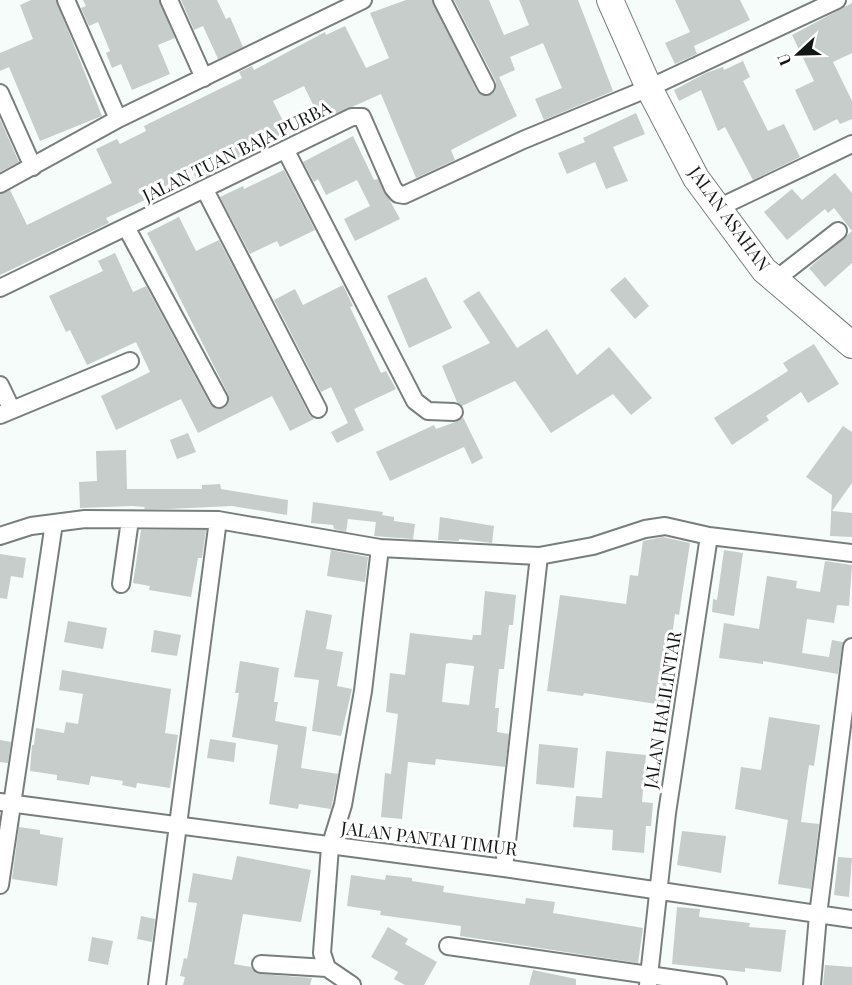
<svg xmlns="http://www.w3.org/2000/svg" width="852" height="985" font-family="'Playfair Display',serif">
  <rect width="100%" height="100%" fill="#f5fcfa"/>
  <path fill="#c6cdca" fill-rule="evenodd" d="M31,0H56L102,116L40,141L9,67L0,71V53L33,39L20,5Z
    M83,0H159L175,38L158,45L170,74L132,90L121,64L112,68L106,53L110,51L98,22L89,26L81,8L86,6Z
    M181,0H217L226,19L230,17L243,47L218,59L203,26L194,30Z
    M406,0H432L477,91L486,96L495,91L496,82L454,0H489L504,35L529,25L519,0H578L613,91L544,120L535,99L562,88L543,43L510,57L515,70L499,77L517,116L451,150L455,160L416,178L381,94L321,121L304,86L273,101L290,135L216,167L218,170L197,181L193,172L167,185L169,189L106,218L109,223L0,275V194L10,190L27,225L112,183L96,149L117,139L120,144L146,131L144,126L242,78L239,72L252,66L254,70L325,32L326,35L345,26L366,68L389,58L370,13Z
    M675,0H740L750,20L694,46L697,54L675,64L665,43L690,32Z
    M852,3V53L833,62L852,101V119L840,124L837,119L814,131L795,90L814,81L792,35Z
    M743,61L750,77L743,81L768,131L784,124L800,157L753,180L725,127L718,131L701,90L679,101L674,90L706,73L723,67L724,70Z
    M636,113L645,134L613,147L628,181L606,189L595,162L567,174L558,153L585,142L583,138Z
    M0,119L19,162L0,172Z
    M353,136L374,180L378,179L400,219L355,241L344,219L370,206L357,180L326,195L318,179L314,182L303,162Z
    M284,170L315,230L280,247L277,241L250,254L220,197L243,186L244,189Z
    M835,173L852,193V231L834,208L828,213L825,209L787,240L764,212L792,189L802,200Z
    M179,217L196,251L219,240L309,414L314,419L290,431L272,396L198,433L181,399L116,430L101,396L150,372L136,342L87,365L70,330L66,332L49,296L103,271L98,261L115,253L133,292L146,286L210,404L218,409L224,408L229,400L228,394L147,233Z
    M852,231V263L825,287L809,268Z
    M426,277L452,328L409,348L387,296Z
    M625,277L649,306L635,319L610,290Z
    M343,285L353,306L350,307L381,373L386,371L396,389L354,409L364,430L337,443L331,432L348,423L331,387L321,392L274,300L295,289L303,305Z
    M479,291L517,348L547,329L577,375L609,347L652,398L631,415L613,394L551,433L515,381L462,406L457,402L442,366L490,343L463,301Z
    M814,344L839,384L808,403L801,392L766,416L769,420L732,445L714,418L788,371L783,363Z
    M463,417L483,458L472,464L464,447L390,481L376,452L434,425L436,429L458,421Z
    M843,426L852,432V483L832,511L852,513V537L830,536L832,495L806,477Z
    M188,433L196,452L177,459L170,440Z
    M126,450L127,489H202V485L220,484L221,489L288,500L287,515L232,506L168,509H144L145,507L132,506L80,508L79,482L97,481L96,451Z
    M313,502L383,512L382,515L394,517V521L415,524L413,539L374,536L376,522L348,519L346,532L334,529L333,525L311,523Z
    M440,517L494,526L492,543L459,539V541L438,540Z
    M141,530H206L202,558H198L191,597L149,590L150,586L133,583Z
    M663,537L690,543L679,615L675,614L669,658H672L663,705L584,693L583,696L547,691L560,595L626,604L630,575L638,576L643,541Z
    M331,550L368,557L365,582L327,576Z
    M724,550L743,553L734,616L712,612L713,599L717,600Z
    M0,554L26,558L23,578L11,576L7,599L0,598Z
    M825,561L852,565L849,606L837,605L834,623L807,619L802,653L829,657L832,640L843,642L838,674L763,661V664L719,658L724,623L759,629L767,576L797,581L796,588L820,592Z
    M485,591L516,595L513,625H509L504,669H499L495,708H499L497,732L509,734L505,767L436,759L435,765L408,762L402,819L381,817L385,773L391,774L398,714L386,712L390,673L405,675L410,633L472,640L473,635H481ZM450,663L474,666L469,705L442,702L446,664Z
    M306,610L332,615L326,649L343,652L337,686L352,689L341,736L312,731L319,680L294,677Z
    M68,621L107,628L103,649L64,642Z
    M154,630L181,635L177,656L151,652Z
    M240,661L279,668L274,702H278L275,721L307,727L301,768L338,774L331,809L299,804L298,809L269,804L278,745L232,737L239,693H235Z
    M62,670L171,689L165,733L178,735L170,788L137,783L136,788L122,785L123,781L91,776L89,785L57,780V775L30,771L32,745H34L36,728L64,733L66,722L78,724L83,694L59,690Z
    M769,717L820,725L814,766L809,765L801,822L819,824L811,889L778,884L788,820L735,809L741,767L761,770Z
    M210,739L236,743L234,762L207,758Z
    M0,740L11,742L8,763L0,762Z
    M539,744L578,748L574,788L536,784Z
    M606,751L646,755L642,802L653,803L651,826H646L644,853L612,850L613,830L573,827L576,796L602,798Z
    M19,827L40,830V834L63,838L57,886L12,879Z
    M682,831L726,836L721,873L677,865Z
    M237,856L311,870L301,922L243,914L234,964L251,967L260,974L312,978L310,985H183L185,977L180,976L184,958L187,959L197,903L188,902L193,873L232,880Z
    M838,857L852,858L849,897L834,895Z
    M351,875L385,880L386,875L412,878V881L444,886L443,892L525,904L526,898L555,902L553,913L643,928L638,963L460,936L461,926L380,915L381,911L347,906Z
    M677,907L700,909L699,917L750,923L749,927L786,930L781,972L745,968V972L672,964Z
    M141,916L155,919L152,942L137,939Z
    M388,927L408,939L405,944L437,962L424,985H405L394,979L398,972L371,957Z
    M92,937L113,941L108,965L88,961Z
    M825,965L852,967V985H823Z
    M533,970L576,979V985H529Z"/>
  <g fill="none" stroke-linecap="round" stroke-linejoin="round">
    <g stroke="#787e7c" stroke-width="20">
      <path id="street" d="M66,0L118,119
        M169,0L204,78
        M442,0L486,86
        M0,93L33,167
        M286,151L415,401L428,411L454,412
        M0,184L118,119L363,0
        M205,190L318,409
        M718,208L852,144
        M126,227L219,399
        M775,280L838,231
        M0,288L352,117H362L393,188L398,194L404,195L523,140L649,88L837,0
        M0,385L12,410
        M0,415L130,361
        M0,536L31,526L85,519L218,520L380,548L539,556L593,546L645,529L665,526L709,536L852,553
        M121,584L130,520
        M0,802L504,868L852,919
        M504,868L539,556
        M0,885L54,523
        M448,946L718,985
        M261,964L327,968
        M157,985L218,520
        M352,985L327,968L322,953L330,847L343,805L363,691L380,548
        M648,985L667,813L709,536
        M812,985L818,915L852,647"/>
    </g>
    <g stroke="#787e7c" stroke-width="28">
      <path id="primary" d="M610,0L649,88L696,178L764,270L852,345"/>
    </g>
    <use href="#street" stroke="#fff" stroke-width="16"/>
    <use href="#primary" stroke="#fff" stroke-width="26"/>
  </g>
  <g text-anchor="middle" stroke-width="6" stroke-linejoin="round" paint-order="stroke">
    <g font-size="18" fill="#141615" stroke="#fff">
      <text transform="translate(237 152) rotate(-26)" y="6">JALAN TUAN BAJA PURBA</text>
      <text transform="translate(729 219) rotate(54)" y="6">JALAN ASAHAN</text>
      <text transform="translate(663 710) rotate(-81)" y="6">JALAN HALILINTAR</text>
      <text transform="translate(429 839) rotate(7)" y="6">JALAN PANTAI TIMUR</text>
    </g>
  </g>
  <g transform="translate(798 54) rotate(248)" stroke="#ffffff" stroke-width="4.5" paint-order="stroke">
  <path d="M0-4.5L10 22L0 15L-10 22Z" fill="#141615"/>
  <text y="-9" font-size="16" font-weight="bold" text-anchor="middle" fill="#141615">U</text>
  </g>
</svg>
